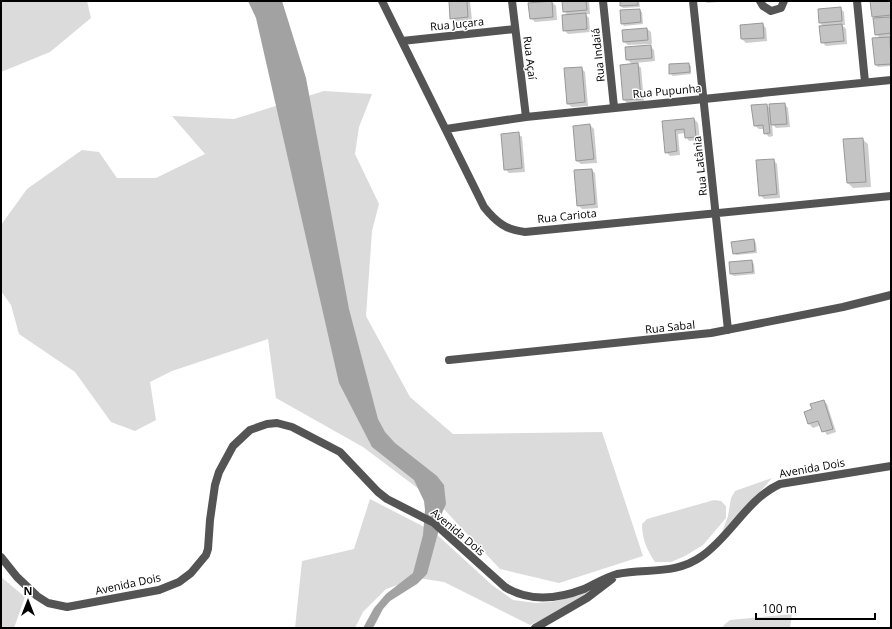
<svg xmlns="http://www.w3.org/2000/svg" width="892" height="629" font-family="'Open Sans',sans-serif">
  <rect width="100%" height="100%" fill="#fff"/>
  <path fill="#dbdbdb" d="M1,1H87L91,18L50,52L1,72Z
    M324,91L372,94L359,127L355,154L379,204L372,231L366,316L410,397L453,434L602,432L643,556L559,583L500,569L440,505L363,447L276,398L268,339L172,371L150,382L156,420L135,431L111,422L75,372L19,334L11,305L1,291V225L27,189L82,150L99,152L117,178H156L205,154L172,116L234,119Z
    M772,478L720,538L728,516L731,498L735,491Z
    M370,499L434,532L492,585L513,600L536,603L551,602L579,595L605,583L561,611L530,625L444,582L418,578L386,589L363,612L355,628H295L302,561L354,549Z
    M714,500L721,501L726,506V518L703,545L685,556L671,562H655C647,550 642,539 642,524L647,519Z
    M1,577L25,597L14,628H1Z
    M792,614L790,628H723L724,625L730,620Z"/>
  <path fill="#a2a2a2" d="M248,1H282L306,78L349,309L378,419L385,432L395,443L437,476L444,485L446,504L439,520L438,533L427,574L417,584L390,601L383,609L373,628H363L374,608L386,594L413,573L423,535L425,510L424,501L414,480L372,447L339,383L256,18Z"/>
  <path fill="#0003" d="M450,1H470L472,21L455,22L451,18Z
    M563,1H589L590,14H585L589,18L590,32L568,34L564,30L568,16L564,11Z
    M621,1H639L640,7L623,8L621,6Z
    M705,1H728L707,3Z
    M891,1V37H889L891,39V66L878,67L876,65L880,38L876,34V19L873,16Z
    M552,2L556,6L557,20L535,22L531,18Z
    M840,8L844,12L845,25H842L846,29L847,44L826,46L822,42L824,27L820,23Z
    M639,10L642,12L643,24L624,26L622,23Z
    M762,24L766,28L767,41L746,43L742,39Z
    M647,29L651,32L652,44L628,45L624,42L623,31Z
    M650,46L654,50L655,61L636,63L641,68L644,102L628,104L624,100L633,65L627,59Z
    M688,64L691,66V74L673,76L670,73Z
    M581,68L585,72L588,106L572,107L568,104Z
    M784,104L788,108L790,127L776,128L772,124L773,136L769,137L765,133L764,129H759L755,126L766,105L771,109Z
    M694,119L698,123L700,140L689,141L686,137L685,133L678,134L680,155L670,156L666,152L663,122Z
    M590,125L594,129L597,163L581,164L577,161Z
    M518,134L522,137L525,172L509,173L505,169Z
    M862,139L868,144L871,187L853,188L848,183L844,140Z
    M773,160L777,164L780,198L764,199L760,195Z
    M591,170L595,173L598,208L582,209L578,205Z
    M754,240L756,243L757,253L736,255L734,253Z
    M751,261L754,264L755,274L734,276L731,274Z
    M823,401L827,404L836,432L827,435L821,425L813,428L809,424L813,410Z"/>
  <path fill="#c4c4c4" stroke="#989898" d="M449,1H467L468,17L450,19Z
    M552,1L553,17L530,19L528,3Z
    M562,1H586L587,10L563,12Z
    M620,1H638V5L620,6Z
    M870,1H891V15L872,17Z
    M841,7L842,21L819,23L818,9Z
    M640,9L641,22L621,24L620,10Z
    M586,13L587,29L563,31L562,15Z
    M891,17V33L875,35L873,18Z
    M763,23L764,38L741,39L740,25Z
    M842,24L844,41L821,43L819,26Z
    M647,28L648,40L623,42L622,30Z
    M890,37L891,64L875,65L872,38Z
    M651,45L652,58L626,60L625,47Z
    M638,63L641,99L623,100L620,65Z
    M689,63L690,72L669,74V64Z
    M582,67L585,102L567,104L564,68Z
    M785,103L787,124L771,125L769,104Z
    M767,104L770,133L764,134L763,125L754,126L751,105Z
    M694,118L696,137L685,138L684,129L675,130L677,151L665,153L662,121Z
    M590,124L594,159L576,161L573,126Z
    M519,132L522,168L504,170L501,134Z
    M863,138L866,182L847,183L843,139Z
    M774,159L777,194L759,196L756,160Z
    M592,169L595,204L577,206L574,170Z
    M754,239L755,251L733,254L731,242Z
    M752,260L753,272L730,274L729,262Z
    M824,400L833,429L822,432L818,421L808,424L804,412L812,409L810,404Z"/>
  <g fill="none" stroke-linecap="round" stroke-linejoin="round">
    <path stroke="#545454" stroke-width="8" d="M382,1L484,207C496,222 506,230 525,232L891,196
      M512,1L526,117
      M603,1L614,107
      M693,1L728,330
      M760,1L763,6L771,11L781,8L784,1
      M857,1L865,82
      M402,41L515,29
      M446,129L526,117L891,80
      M449,360L711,333L843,307L891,295
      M1,557L17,577L37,596L48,603L67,607L159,590L179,582L191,573L206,555L208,549L210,520L215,485L219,472L233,446L250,430L267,424L277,423L292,427L340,452L378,492L387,499L434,523L505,587C529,602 558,599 584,589C595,584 606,577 617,574C647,568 676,575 702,556C731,536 747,499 780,484L891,466
      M535,628L587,598L612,579"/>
  </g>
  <g text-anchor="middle" stroke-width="3" stroke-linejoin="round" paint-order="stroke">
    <g font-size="11" fill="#000" stroke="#fff">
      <text transform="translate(457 24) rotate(-6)" y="4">Rua Juçara</text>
      <text transform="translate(598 55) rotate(-96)" y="4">Rua Indaiá</text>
      <text transform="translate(530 58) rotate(83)" y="4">Rua Açaí</text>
      <text transform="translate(667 91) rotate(-5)" y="4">Rua Pupunha</text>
      <text transform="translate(700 166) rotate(-96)" y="4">Rua Latânia</text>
      <text transform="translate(567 216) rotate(-6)" y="4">Rua Cariota</text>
      <text transform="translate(670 327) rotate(-6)" y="4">Rua Sabal</text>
      <text transform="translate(812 468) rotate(-10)" y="4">Avenida Dois</text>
      <text transform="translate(458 532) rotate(40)" y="4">Avenida Dois</text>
      <text transform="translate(128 584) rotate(-12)" y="4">Avenida Dois</text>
    </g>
  </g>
  <rect width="892" height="629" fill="none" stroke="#000000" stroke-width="4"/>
  <g transform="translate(28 601)" stroke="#ffffff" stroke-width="3" paint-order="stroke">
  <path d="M0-3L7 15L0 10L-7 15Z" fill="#000000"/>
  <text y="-6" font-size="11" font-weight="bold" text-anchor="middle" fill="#000000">N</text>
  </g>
  <path d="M756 613v6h119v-6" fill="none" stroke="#000000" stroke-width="2"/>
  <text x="762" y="613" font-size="12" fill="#000000" stroke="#ffffff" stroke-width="3" paint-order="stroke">100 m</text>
</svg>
